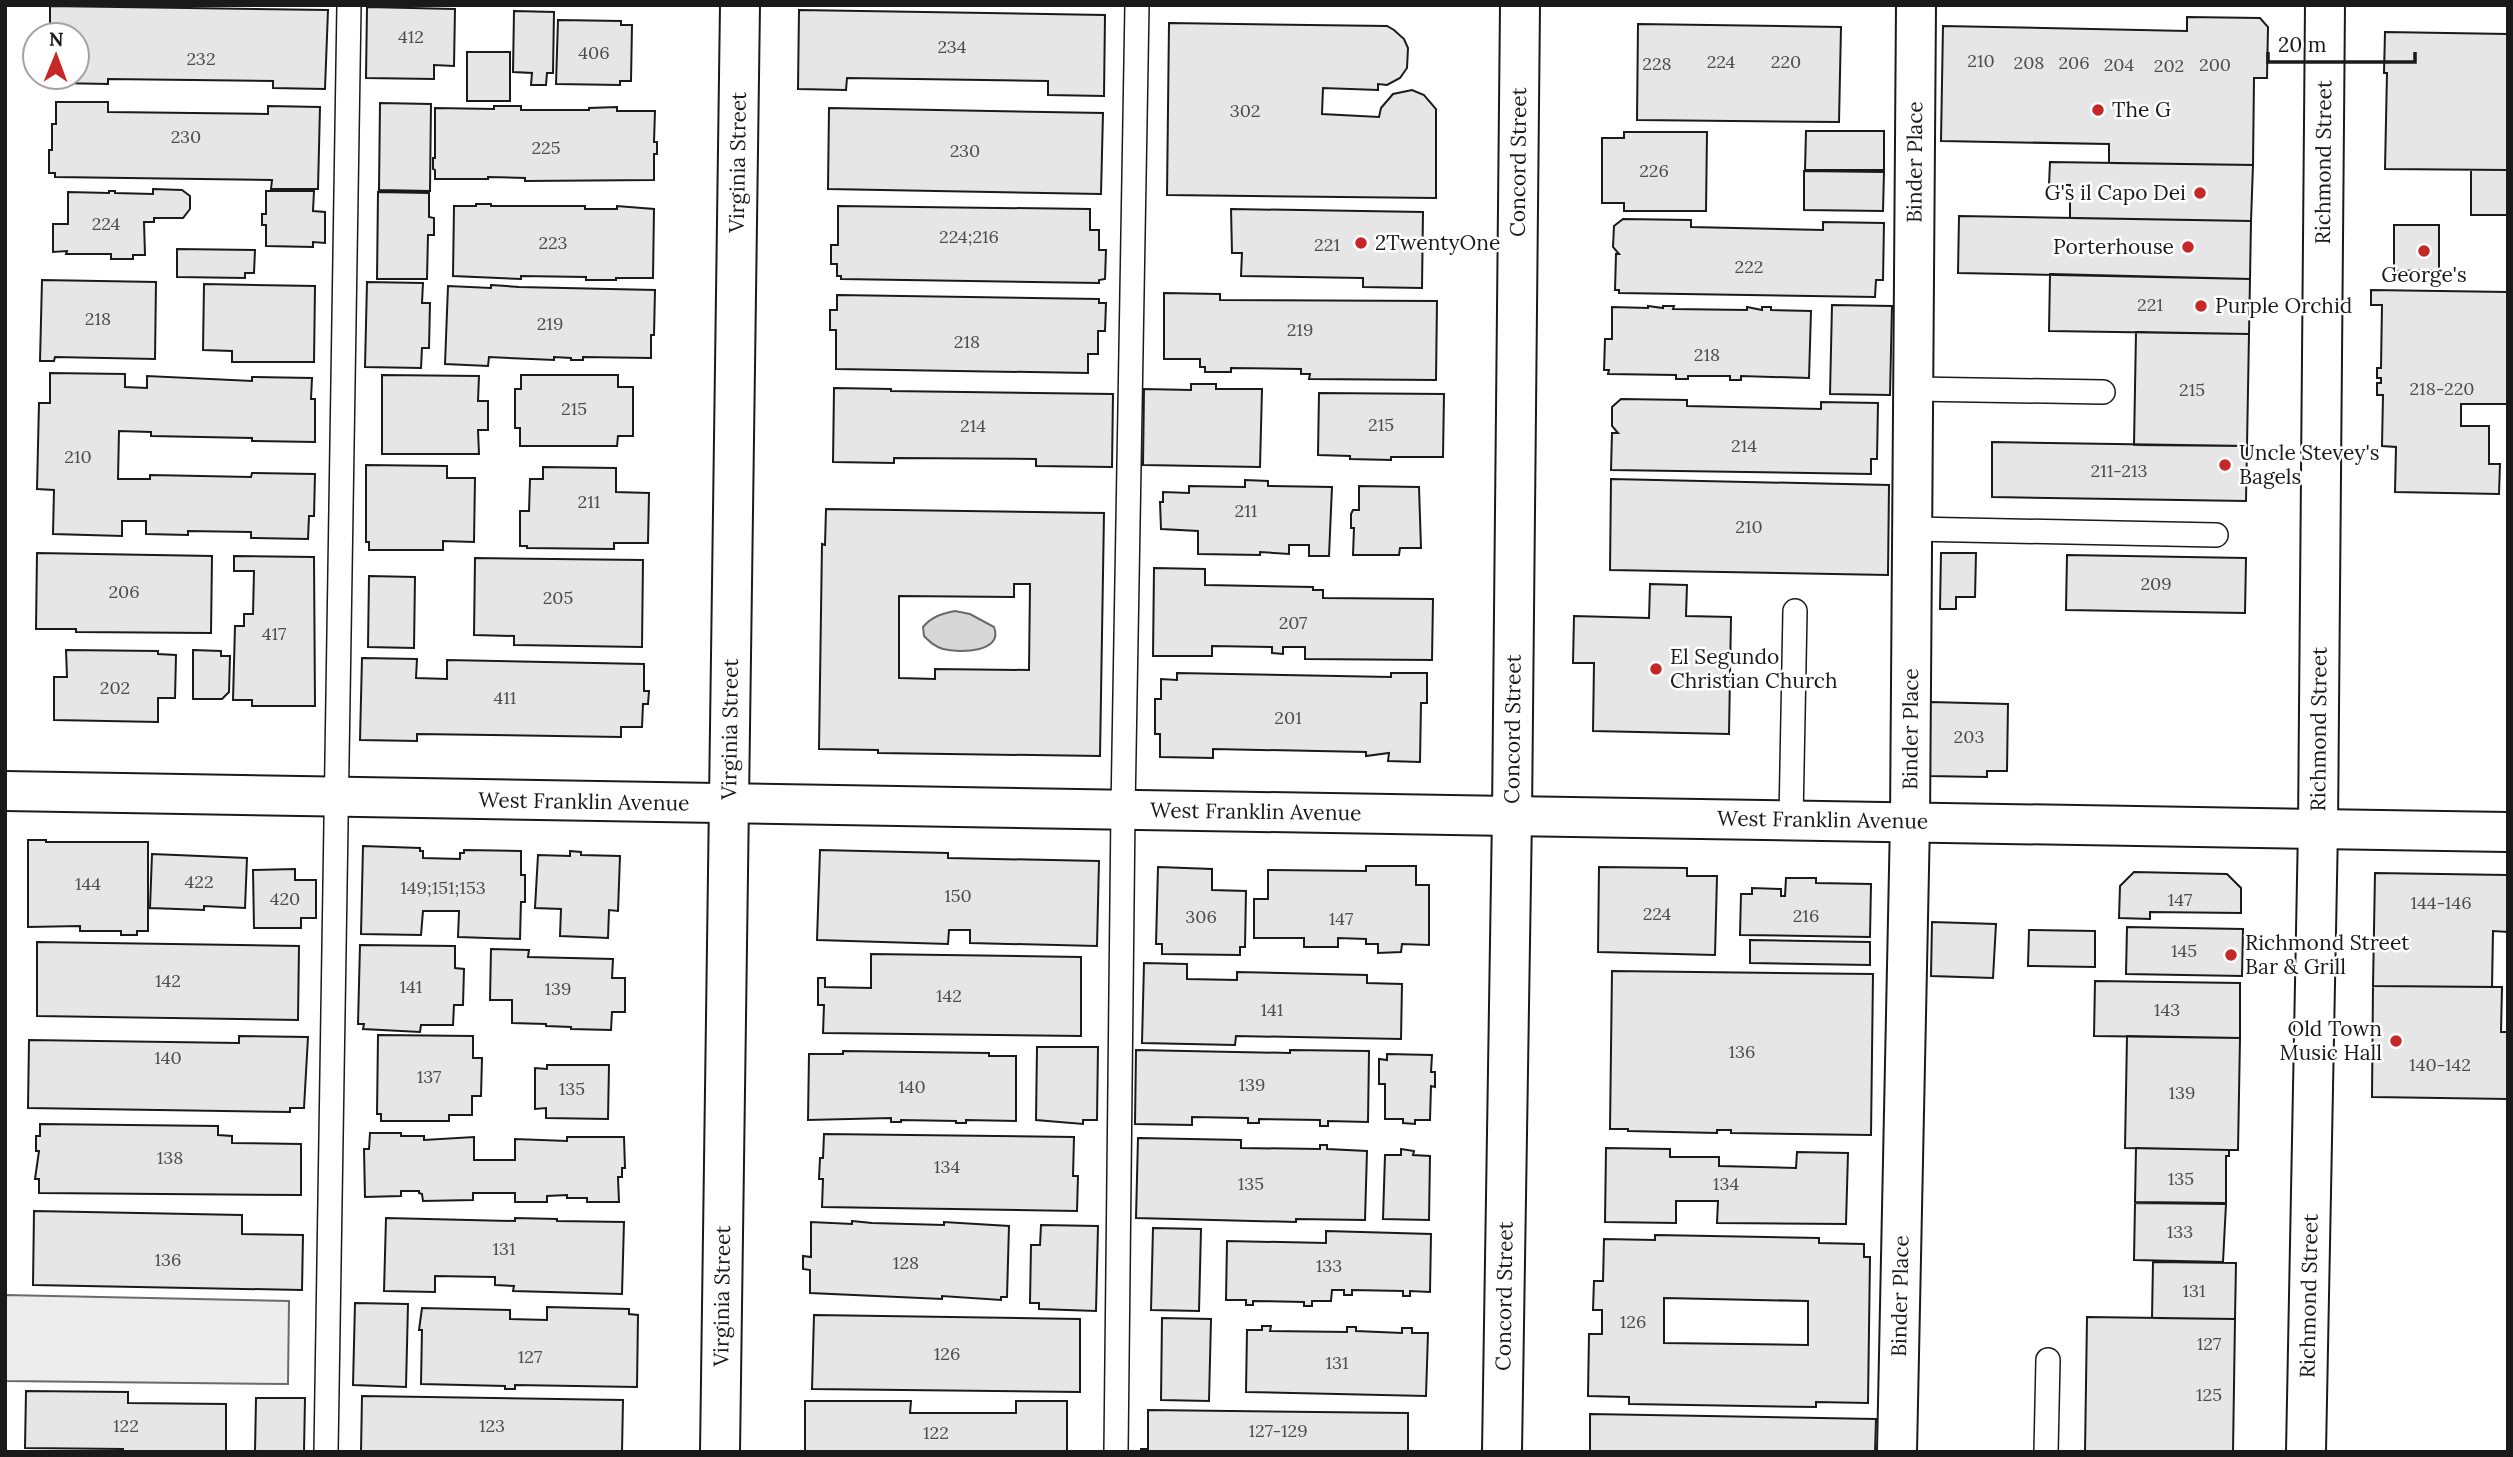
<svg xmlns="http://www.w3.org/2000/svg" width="2513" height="1457" font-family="Lora,serif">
  <rect width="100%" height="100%" fill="#fff"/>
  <path fill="#ededed" stroke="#6a6a6a" stroke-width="2" d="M5,1295L289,1301L288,1384L5,1381Z"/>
  <path fill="#d7d7d7" stroke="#6a6a6a" stroke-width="2" d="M955,611L970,614L994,627C1004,653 959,653 943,649C934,646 930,642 924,636L923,627C932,616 942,614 955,611Z"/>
  <path fill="#e6e6e6" stroke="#1a1a1a" stroke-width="2" fill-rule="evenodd" d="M50,6L328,10L325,89L273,88V81L108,79V84L56,83V77H77V35L50,34Z
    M367,7L455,9L454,66L434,65V79L366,78Z
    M799,10L1105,15L1104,96L1048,95V81L847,78L846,90L798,89Z
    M514,11L554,12L553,73H547L546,85H531L532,73L513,72Z
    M2187,17L2260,18L2268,27L2267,78H2254L2253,165L2109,163V144L1941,141L1943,26L2187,31Z
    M558,20L621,21V25H632L631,81H620V85L556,84Z
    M1169,23L1387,26L1394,30L1404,39L1408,48L1407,68L1400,78L1387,85L1378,84V90L1323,88L1322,114L1379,117L1381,108L1393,94L1412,90L1424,95L1436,109V198L1167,195Z
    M1638,24L1841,27L1839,122L1637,120Z
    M2385,32L2508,34V170L2385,169L2387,73H2384Z
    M467,52H510V101H467Z
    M56,102H108V112L268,114V106L320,107L318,189H271L272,180L55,177V173H49V150H52V124H56Z
    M380,103L431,104L430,191L379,190Z
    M494,106H521V110H589V108L617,107V111H655L654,142H657V154H654V180L525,181V178L488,177V179H435V170L433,169V158H435V108L494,109Z
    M829,108L1103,113L1101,194L828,189Z
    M1806,131H1884V170H1805Z
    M1624,132H1707L1706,211H1624V203H1602V138H1624Z
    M2050,162L2253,165L2251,221L2070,218V185H2049Z
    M2471,170H2508V215H2471Z
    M1804,171L1884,172L1883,211L1804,210Z
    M153,189L182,190L190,196V209L183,218H154V222H144L145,255H133V259H111V254H66L67,251L53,252V224H68V192L109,193V191H115V193L153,194Z
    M266,191H314L313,211L325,212V243L313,242V247L266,246V225H262V214H266Z
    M378,192L429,193V217L434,218V235H428L427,279H377Z
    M476,204H491V206H585V209H617V206L654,209L653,278H616V280H586V277L521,276V279L453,276L454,206H476Z
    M838,206L1090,209V230H1099V250H1106L1105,279L1099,280V283L841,279V276H837V264H831V245H838Z
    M1231,209L1423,212L1422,288L1363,287V278L1241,276L1242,253H1232Z
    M1959,216L2251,221L2250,279L1958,273Z
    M1623,219L1691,220V227L1823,230V222L1884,223L1883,280H1876L1875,297L1619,293V290H1615L1616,254H1619L1613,247L1614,226Z
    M2394,225H2439V270L2394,271Z
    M177,249L255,250L254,273H245V278L177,277Z
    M2050,274L2250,279L2249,334L2049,331Z
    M42,280L156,282L155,359L55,357L54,361H40Z
    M367,282L423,283L422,303H430L429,348H422L421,368L365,367Z
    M204,284L315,286L314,362H232V351L203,350Z
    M491,285L519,287L655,290L654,335H651V358L583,357V360H571V358L554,357V360L489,357L488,366L445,364L448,286L491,288Z
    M2371,290L2508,292V404H2461V426H2489V464H2500L2499,494L2395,492L2396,447L2382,446L2383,395H2377V383H2381V378H2377V368H2381L2382,305H2371Z
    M1164,293L1220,294V300L1437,301L1436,380L1309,379L1310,374H1301V369L1231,368V372H1205V367H1200V359H1164Z
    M837,295L1099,299V303H1106L1105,331H1098V354H1088V373L836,369V330H830V310H837Z
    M1832,305L1892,306L1890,395L1830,394Z
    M1648,306L1663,308V306H1674L1673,309L1747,310V307L1762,310V307H1771V310L1811,311L1809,378L1741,376V380H1730V376H1688V379H1676V375L1608,374L1609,370H1604L1605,339H1612V307L1648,308Z
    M2136,332L2249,334L2247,446L2134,445Z
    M50,373L125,374V387L147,388V376L252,381V377L312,378L311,399H315V442L252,441V438L151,436V432L119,431L118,479H150V475L251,477L252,473L315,474L314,516H309L308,539L251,538V532L188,531V535L146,534V521H122V536L53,534L54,490L37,489L39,403H50Z
    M382,375L479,376L478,401H488V430H478L479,454H382Z
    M521,375H618V387H633V436H618L617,446H520V428H515V389H521Z
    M1191,384H1216V389H1262L1260,467L1143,465L1144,389L1191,390Z
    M834,388L891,389V391L1113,394L1112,467L1036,466V459L894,458V463L833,462Z
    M1319,393L1444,394L1443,457H1391V460L1350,459V456L1318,455Z
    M1621,399L1687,400V406L1821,409V402L1878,403L1877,459H1871V474L1611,470L1612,433H1618L1612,426V407Z
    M1992,442L2247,446L2246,501L1992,497Z
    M366,465L447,466V478H475L474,542L443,541V550H369V542H366Z
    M543,467L616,468V492L649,493L648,543H614V549L527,548V546H520V511H529L530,479H543Z
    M1611,479L1889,485L1888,575L1610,570Z
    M1245,480L1268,481V486L1332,487L1329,556H1309V545H1289V554L1260,552V555L1198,554V531L1161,529L1160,502H1163V492L1189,493V486L1245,487Z
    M1359,486L1419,487L1421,548H1400L1399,555H1353L1354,528H1351V514L1353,510H1359Z
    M826,509L1104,513L1100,756L878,753V750L819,749L822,544L825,545ZM1014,584H1030L1029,670L935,669V679L899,678V596L1014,597Z
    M37,553L212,556L211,633L76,632V629H36Z
    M1941,553H1976L1975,597H1956V609H1940Z
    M2067,555L2246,558L2245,613L2066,610Z
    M234,556L314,557L315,706H252V700H233L235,626H244V614H253L254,571H234Z
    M475,558L643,560L642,647L514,645V636L474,635Z
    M1154,568L1205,569V585L1313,587V590H1323V598L1433,599L1432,660L1305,659V647H1283V654L1272,653V647L1212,646V656H1153Z
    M369,576L415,577L414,648L368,647Z
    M1650,584L1687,585L1686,616L1731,617L1729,734L1593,731L1594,663H1573L1574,616L1649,618Z
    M66,650L158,651V654L176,655L175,698H158V722L54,720V677H67Z
    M193,650L221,651V656H230L229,692L222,699H193Z
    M362,658L417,659L416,678L447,679V660L644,664V691H649L648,704H643L642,727H621V737L417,734V741L360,740Z
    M1177,673L1391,677V673H1427V703H1421L1420,762L1388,761L1389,753L1366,756V752L1213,749V758L1160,757V734H1155V699H1161V679L1177,680Z
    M1930,702L2008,704L2007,771H1987V777L1929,776Z
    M28,840H46V842H148V931H137V935H121V931H80V926L28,927Z
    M363,846L420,848V851H423V858L460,859V853H464V850L521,851V875H525V902H521L520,939L458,937L459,911H423L421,935L361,934Z
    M820,850L948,853V858L1099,861L1097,946L970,943V930H949L948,944L817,940Z
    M570,851L581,852V855L620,856L618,911L609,910L608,938L560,936L561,909L535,908L538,855L570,856Z
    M152,854L247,858L245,908L204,906V910L150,908Z
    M1366,866H1416V885H1429V945L1402,944L1401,952L1378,953V944H1366V939L1338,938V947H1304V938H1254V899H1268V870L1366,871Z
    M1158,867L1212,869V890L1246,891L1245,947H1240V955L1162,954V944H1156Z
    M1599,867L1687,868V876H1717L1715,955L1598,952Z
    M295,869V880H316V918H301V928H254L253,870Z
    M2134,872L2227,874L2241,888V913L2150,912V919L2119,918L2120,886Z
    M2375,873L2508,875V932L2493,931L2492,987L2373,986Z
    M1786,878H1816V883L1871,884L1870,937L1740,935L1741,894H1752V888L1781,889V896H1785Z
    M1932,922L1996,924L1993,978L1931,976Z
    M2127,927L2243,929L2242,976L2126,974Z
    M2029,930L2095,931V967L2028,966Z
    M1750,940L1870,942V965L1750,963Z
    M37,942L299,946L298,1020L37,1016Z
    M360,945L455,946V968L464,969L463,1005H454L453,1025H421L420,1032L363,1029L364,1024H358Z
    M491,949L529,950L528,957L613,959L612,978H625V1012H612L611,1030L571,1029V1027L546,1026V1024L512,1023V1000H490Z
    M871,954L1081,957V1036L823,1033L824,1005H818V978H825V987L871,988Z
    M1144,963L1187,964V979L1237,980V972L1367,975V983L1402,984L1401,1039L1236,1036L1235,1045L1142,1043Z
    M1612,971L1873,974L1871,1135L1731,1133V1130H1717V1133L1628,1131V1129H1610Z
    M2095,981L2240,983V1038L2094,1036Z
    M2373,986L2502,987L2501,1032H2508V1099L2372,1097Z
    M378,1035L473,1036V1058H482L481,1096H472V1115H449V1121H381V1114H377Z
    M239,1036L308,1037L304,1108H290V1112L28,1108L29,1040L239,1043Z
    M2127,1036L2240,1038L2238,1150L2125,1148Z
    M1037,1047H1098L1097,1120H1083V1124L1036,1120Z
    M1136,1050L1290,1053V1050L1369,1051L1368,1122L1328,1121V1126H1320V1120L1259,1119V1123H1248V1118L1192,1117V1125L1135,1124Z
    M843,1051L989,1053V1056H1016V1121L966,1120V1123H956V1121L901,1120V1122H891V1118L808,1120L809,1054H843Z
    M1387,1054L1432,1055L1431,1072H1435V1087L1431,1086L1430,1120H1415V1124L1403,1123V1119H1385V1084H1379V1059L1387,1060Z
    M547,1065H609L608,1119L546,1118V1108L535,1109V1068L547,1069Z
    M40,1124L218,1126V1135L232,1136V1143L301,1144V1195L39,1193V1179H35L39,1151H36V1136H40Z
    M370,1133H401V1136H424V1140L474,1137V1160H515V1139L567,1141V1137H624L625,1168H622V1177H618L619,1202H587V1198H567V1195L547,1196V1202H515V1193H473V1200L423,1201L422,1194L419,1193V1191H401V1196L365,1197L364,1149H369Z
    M824,1134L1074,1137L1073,1176H1078L1077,1211L822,1207L823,1179H819L820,1158H823Z
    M1138,1138L1241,1140V1148L1320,1149V1145H1327V1149L1367,1151L1365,1220L1296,1219V1222L1136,1218Z
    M1606,1148L1670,1149V1157H1719V1166L1796,1168L1797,1152L1848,1153L1846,1224L1717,1223L1718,1201H1676V1223L1605,1222Z
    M2136,1148L2229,1150V1156H2226V1203L2135,1202Z
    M1401,1149L1414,1151L1413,1155L1430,1156L1429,1220L1383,1219L1385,1155H1401Z
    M2135,1203L2226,1204L2223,1262L2134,1260Z
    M34,1211L242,1215V1234L303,1235L302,1290L33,1285Z
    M386,1218L515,1221V1218L557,1219V1221L624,1222L622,1294L513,1291L514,1286L495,1285V1277L435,1276V1292L384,1291Z
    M852,1221L872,1223L944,1225V1222L1009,1226L1007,1297H1001V1300L942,1296V1299L810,1293V1270L803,1269V1256L811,1257V1222L852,1224Z
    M1041,1225L1098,1226L1096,1311L1039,1309V1303H1030L1031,1245H1040Z
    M1153,1228L1201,1229L1199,1311L1151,1310Z
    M1326,1231L1431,1234L1430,1292L1410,1291V1296H1403V1291L1352,1290V1295H1344V1290H1332L1331,1301H1312V1306H1304V1302L1253,1301V1305H1246V1300H1226L1227,1241L1326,1243Z
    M1655,1235L1819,1238V1243L1864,1244V1257H1870L1868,1403L1816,1402V1407L1629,1404V1397L1588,1396L1589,1334H1602V1310H1593L1594,1281H1603L1604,1239L1655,1240ZM1664,1298L1808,1301V1345L1664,1343Z
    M2153,1262L2236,1263L2235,1319L2152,1318Z
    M355,1303L408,1304L406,1387L353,1385Z
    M547,1307L629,1309V1314L638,1315L637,1387L515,1385V1389H505V1386L421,1384L422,1330H419L422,1308L510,1310V1319L547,1320Z
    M814,1315L1080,1319V1392L812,1389Z
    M2087,1317L2235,1319L2233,1452H2085Z
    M1162,1318L1211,1319L1209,1401L1161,1400Z
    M1262,1326H1271L1270,1331L1347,1332V1327H1356V1331L1402,1333V1328H1412V1333H1428L1426,1396L1246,1392L1247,1330H1262Z
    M26,1391L128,1392V1403L226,1404V1452H123V1449L25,1448Z
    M362,1396L623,1400L622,1452H361Z
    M256,1398H305L304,1452H255Z
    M805,1401H911L910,1413H1016V1401H1067V1452H805Z
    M1148,1410L1408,1413V1452H1141V1449H1148Z
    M1590,1414L1876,1419L1875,1452H1590Z"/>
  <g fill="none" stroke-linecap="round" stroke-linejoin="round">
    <g stroke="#1a1a1a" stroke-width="26">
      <path id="lane" d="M1914,389L2103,392
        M1913,529L2216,535
        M1791,819L1795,611
        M326,1452L349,5
        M1116,1452L1123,810L1137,5
        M2046,1452L2048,1360"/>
    </g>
    <g stroke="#1a1a1a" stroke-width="42">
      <g id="street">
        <path id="s1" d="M5,791C839,809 1674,815 2508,832"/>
        <path id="s2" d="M1502,1452L1512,815L1520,5"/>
        <path id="s3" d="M1897,1452L1910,821L1916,5"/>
        <path id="s4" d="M2306,1452L2318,828L2325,5"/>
      </g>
    </g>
    <g stroke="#1a1a1a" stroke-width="42">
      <g id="secondary">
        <path id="s5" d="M720,1452L740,5"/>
      </g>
    </g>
    <use href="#lane" stroke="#fff" stroke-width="23"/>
    <use href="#street" stroke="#fff" stroke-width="38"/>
    <use href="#secondary" stroke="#fff" stroke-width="38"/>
  </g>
  <g fill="#c62828" stroke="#fff" stroke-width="2.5">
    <circle cx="2098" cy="110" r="7"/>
    <circle cx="2200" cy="193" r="7"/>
    <circle cx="1361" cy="243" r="7"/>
    <circle cx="2188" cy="247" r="7"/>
    <circle cx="2424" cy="251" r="7"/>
    <circle cx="2201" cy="306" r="7"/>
    <circle cx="2225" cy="465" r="7"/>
    <circle cx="1656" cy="669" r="7"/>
    <circle cx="2231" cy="955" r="7"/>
    <circle cx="2396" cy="1041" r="7"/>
  </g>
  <g text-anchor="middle" stroke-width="5" stroke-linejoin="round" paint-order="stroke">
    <g font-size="18" fill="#4d4d4d">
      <text x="411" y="43">412</text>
      <text x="952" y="53">234</text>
      <text x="594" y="59">406</text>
      <text x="201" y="65">232</text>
      <text x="1981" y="67">210</text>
      <text x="1721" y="68">224</text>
      <text x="1786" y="68">220</text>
      <text x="2029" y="69">208</text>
      <text x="2074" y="69">206</text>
      <text x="1657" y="70">228</text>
      <text x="2119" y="71">204</text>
      <text x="2215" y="71">200</text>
      <text x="2169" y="72">202</text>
      <text x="1245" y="117">302</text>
      <text x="186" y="143">230</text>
      <text x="546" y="154">225</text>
      <text x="965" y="157">230</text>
      <text x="1654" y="177">226</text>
      <text x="106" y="230">224</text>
      <text x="969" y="243">224;216</text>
      <text x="553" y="249">223</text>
      <text x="1327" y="251">221</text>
      <text x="1749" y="273">222</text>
      <text x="2150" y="311">221</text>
      <text x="98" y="325">218</text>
      <text x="550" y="330">219</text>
      <text x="1300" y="336">219</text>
      <text x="967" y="348">218</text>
      <text x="1707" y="361">218</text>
      <text x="2442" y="395">218-220</text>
      <text x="2192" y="396">215</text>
      <text x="574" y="415">215</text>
      <text x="1381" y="431">215</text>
      <text x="973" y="432">214</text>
      <text x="1744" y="452">214</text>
      <text x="78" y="463">210</text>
      <text x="2119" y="477">211-213</text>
      <text x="589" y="508">211</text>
      <text x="1246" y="517">211</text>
      <text x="1749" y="533">210</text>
      <text x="2156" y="590">209</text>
      <text x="124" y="598">206</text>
      <text x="558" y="604">205</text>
      <text x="1293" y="629">207</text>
      <text x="274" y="640">417</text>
      <text x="115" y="694">202</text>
      <text x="505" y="704">411</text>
      <text x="1288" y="724">201</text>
      <text x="1969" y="743">203</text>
      <text x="199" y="888">422</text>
      <text x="88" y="890">144</text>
      <text x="443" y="894">149;151;153</text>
      <text x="958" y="902">150</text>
      <text x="285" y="905">420</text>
      <text x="2180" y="906">147</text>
      <text x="2441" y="909">144-146</text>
      <text x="1657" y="920">224</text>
      <text x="1806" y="922">216</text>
      <text x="1201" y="923">306</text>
      <text x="1341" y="925">147</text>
      <text x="2184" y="957">145</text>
      <text x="168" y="987">142</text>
      <text x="411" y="993">141</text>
      <text x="558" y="995">139</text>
      <text x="949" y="1002">142</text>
      <text x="1272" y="1016">141</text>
      <text x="2167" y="1016">143</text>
      <text x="1742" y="1058">136</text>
      <text x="168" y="1064">140</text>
      <text x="2440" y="1071">140-142</text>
      <text x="429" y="1083">137</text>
      <text x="1252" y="1091">139</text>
      <text x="912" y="1093">140</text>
      <text x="572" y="1095">135</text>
      <text x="2182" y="1099">139</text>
      <text x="170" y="1164">138</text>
      <text x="947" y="1173">134</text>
      <text x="2181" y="1185">135</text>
      <text x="1251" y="1190">135</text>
      <text x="1726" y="1190">134</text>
      <text x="2180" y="1238">133</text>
      <text x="504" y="1255">131</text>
      <text x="168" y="1266">136</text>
      <text x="906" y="1269">128</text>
      <text x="1329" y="1272">133</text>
      <text x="2194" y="1297">131</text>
      <text x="1633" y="1328">126</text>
      <text x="2209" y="1350">127</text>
      <text x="947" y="1360">126</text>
      <text x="530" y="1363">127</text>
      <text x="1337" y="1369">131</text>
      <text x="2209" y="1401">125</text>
      <text x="126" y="1432">122</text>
      <text x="492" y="1432">123</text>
      <text x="1278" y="1437">127-129</text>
      <text x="936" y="1439">122</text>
    </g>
    <g font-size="21" fill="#1a1a1a" stroke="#fff" text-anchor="start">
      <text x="2112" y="117">The G</text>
      <text x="2186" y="200" text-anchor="end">G's il Capo Dei</text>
      <text x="1375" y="250">2TwentyOne</text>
      <text x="2174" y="254" text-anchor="end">Porterhouse</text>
      <text x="2424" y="282" text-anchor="middle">George's</text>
      <text x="2215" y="313">Purple Orchid</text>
      <text x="2239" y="460">Uncle Stevey's<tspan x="2239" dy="24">Bagels</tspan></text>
      <text x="1670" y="664">El Segundo<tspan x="1670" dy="24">Christian Church</tspan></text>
      <text x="2245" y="950">Richmond Street<tspan x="2245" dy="24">Bar &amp; Grill</tspan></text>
      <text x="2382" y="1036" text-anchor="end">Old Town<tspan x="2382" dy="24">Music Hall</tspan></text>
    </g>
    <g font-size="21" fill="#1a1a1a" stroke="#fff">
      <text dy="7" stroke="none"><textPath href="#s5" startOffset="1290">Virginia Street</textPath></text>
      <text dy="7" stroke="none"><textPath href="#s2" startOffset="1290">Concord Street</textPath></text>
      <text dy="7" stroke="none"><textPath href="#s3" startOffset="1290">Binder Place</textPath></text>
      <text dy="7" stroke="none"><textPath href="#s4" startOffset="1290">Richmond Street</textPath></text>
      <text dy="7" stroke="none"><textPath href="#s5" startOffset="723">Virginia Street</textPath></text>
      <text dy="7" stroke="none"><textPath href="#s2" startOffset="723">Concord Street</textPath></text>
      <text dy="7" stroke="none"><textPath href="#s3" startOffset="723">Binder Place</textPath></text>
      <text dy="7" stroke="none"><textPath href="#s4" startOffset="723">Richmond Street</textPath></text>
      <text dy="7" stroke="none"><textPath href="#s1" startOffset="579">West Franklin Avenue</textPath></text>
      <text dy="7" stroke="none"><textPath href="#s1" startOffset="1251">West Franklin Avenue</textPath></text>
      <text dy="7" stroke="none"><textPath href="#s1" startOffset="1818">West Franklin Avenue</textPath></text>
      <text dy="7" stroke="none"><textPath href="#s5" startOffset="156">Virginia Street</textPath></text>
      <text dy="7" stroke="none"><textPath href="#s2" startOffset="156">Concord Street</textPath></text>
      <text dy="7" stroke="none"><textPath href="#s3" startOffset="156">Binder Place</textPath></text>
      <text dy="7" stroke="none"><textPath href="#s4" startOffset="156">Richmond Street</textPath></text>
    </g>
  </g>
  <rect width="2513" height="1457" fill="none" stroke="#1a1a1a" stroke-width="14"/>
  <g transform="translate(56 56) rotate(1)"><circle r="33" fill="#ffffff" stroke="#a3a3a3" stroke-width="2"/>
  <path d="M0-5L12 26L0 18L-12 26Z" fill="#c62828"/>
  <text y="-10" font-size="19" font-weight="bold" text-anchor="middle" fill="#1a1a1a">N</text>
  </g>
  <path d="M2268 52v10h147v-10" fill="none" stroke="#1a1a1a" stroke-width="3.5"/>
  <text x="2278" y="52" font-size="21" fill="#1a1a1a" stroke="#ffffff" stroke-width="5" paint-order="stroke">20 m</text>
</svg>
